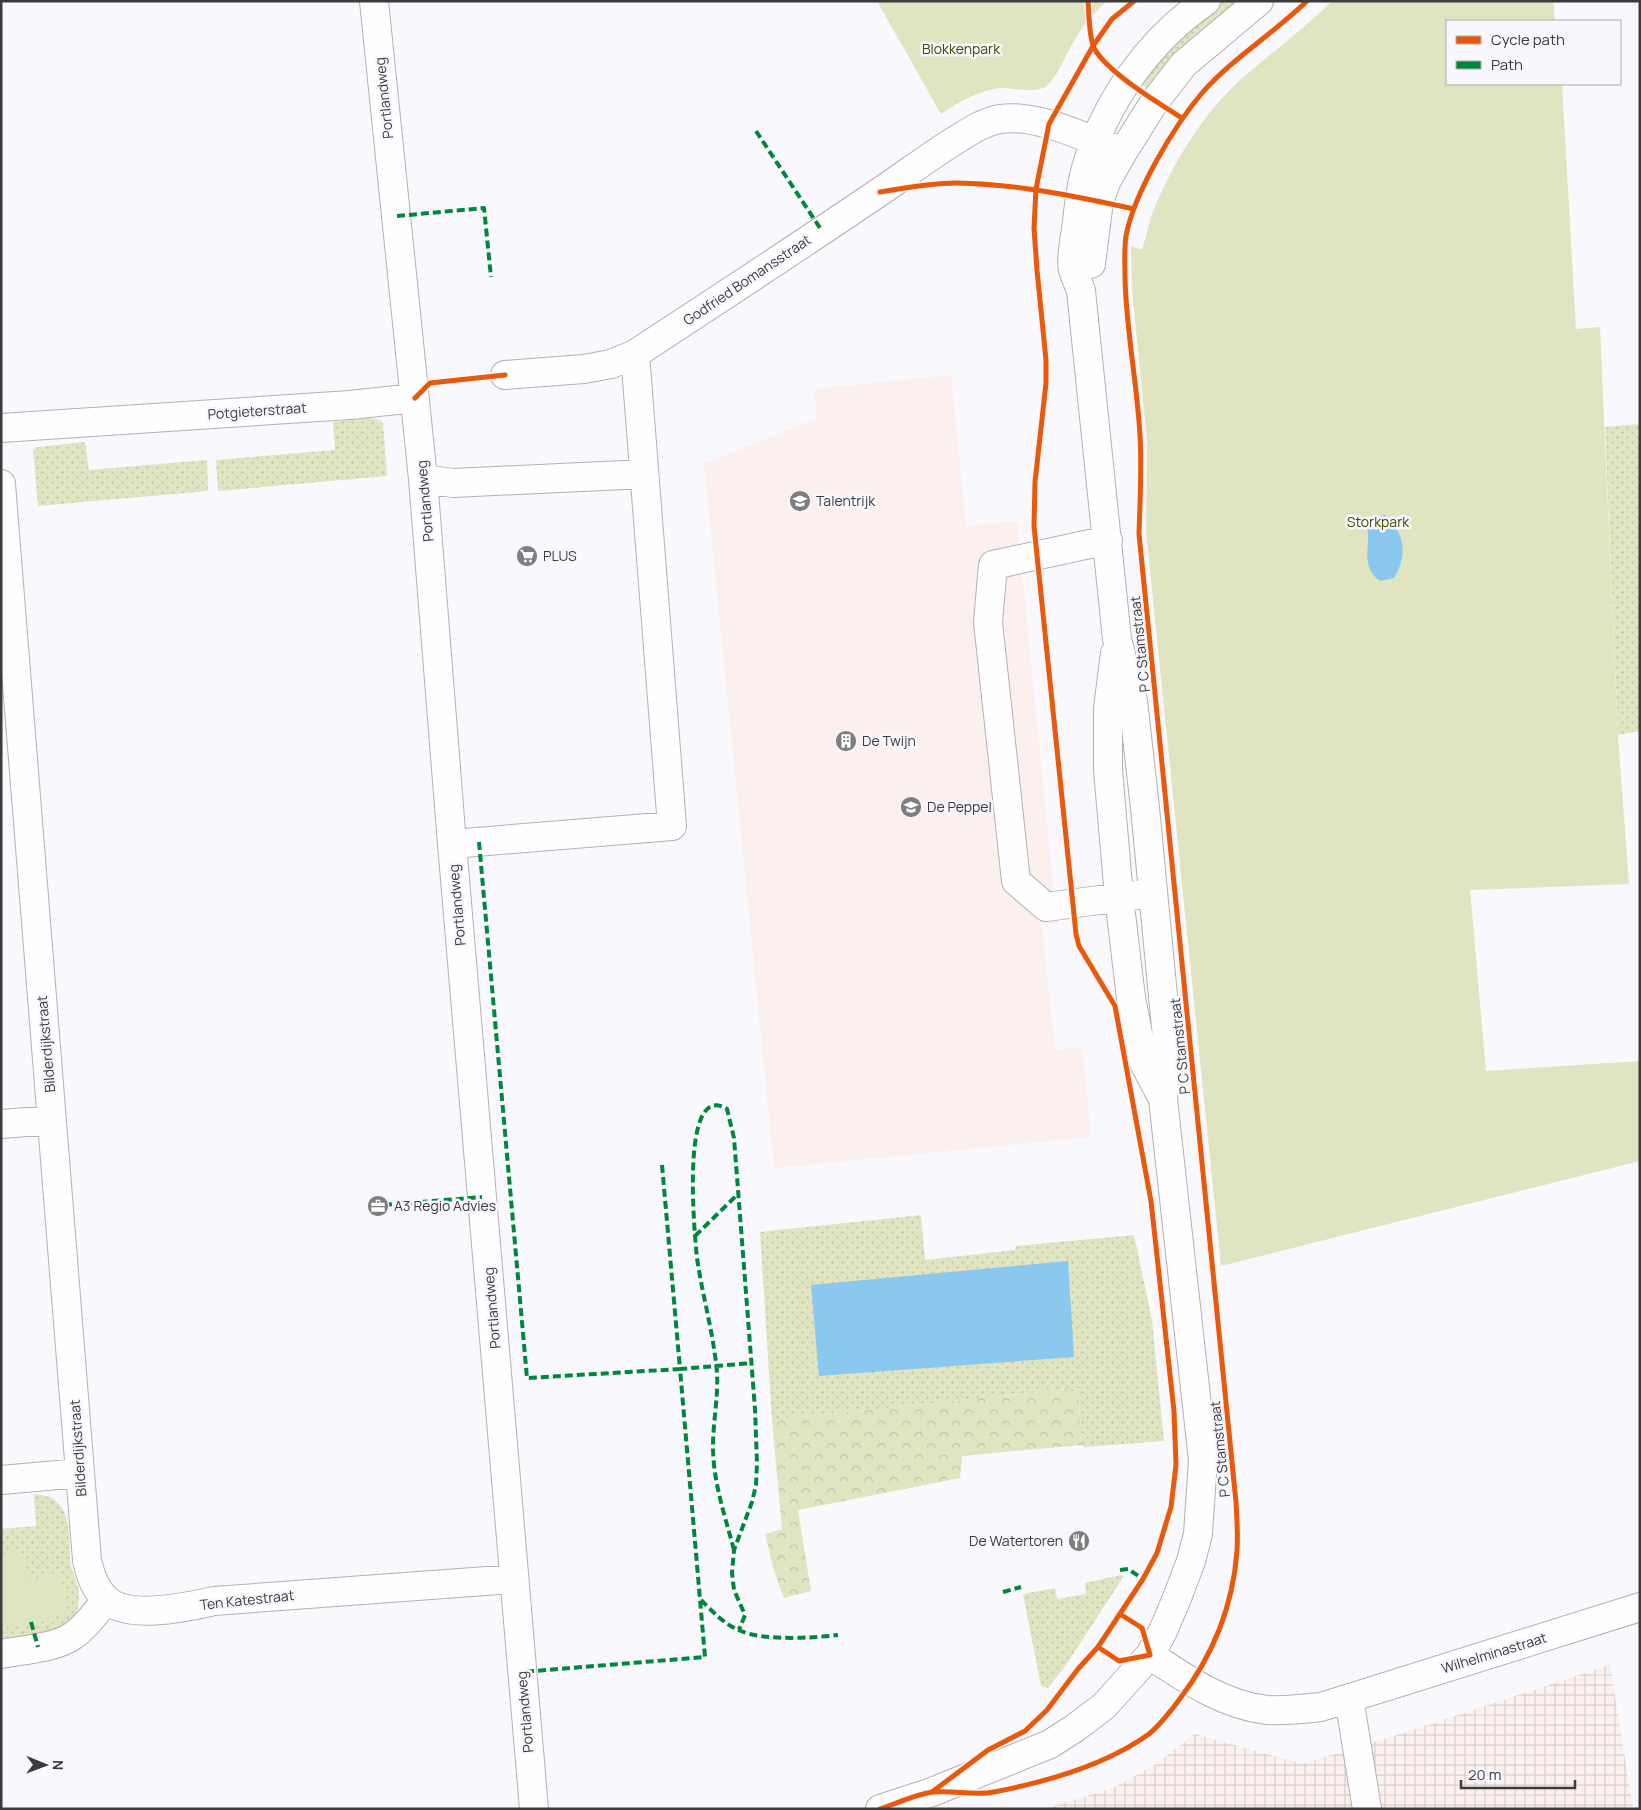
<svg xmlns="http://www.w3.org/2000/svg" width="1641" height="1810" font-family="Manrope,sans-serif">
  <defs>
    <pattern id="industrial-grid" width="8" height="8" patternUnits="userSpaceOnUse" patternTransform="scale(1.25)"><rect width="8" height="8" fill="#fbf0ed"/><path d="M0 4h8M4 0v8" fill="none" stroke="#d8cfcc"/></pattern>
    <pattern id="grass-dots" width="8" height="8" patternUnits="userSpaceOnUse" patternTransform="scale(1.25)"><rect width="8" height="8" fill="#e0e4c1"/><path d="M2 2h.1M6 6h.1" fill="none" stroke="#c1c4a7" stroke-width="1.8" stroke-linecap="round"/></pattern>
    <pattern id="forest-crowns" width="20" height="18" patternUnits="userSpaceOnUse" patternTransform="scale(1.25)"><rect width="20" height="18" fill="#e0e4c1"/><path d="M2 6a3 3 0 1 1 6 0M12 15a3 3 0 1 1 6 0" fill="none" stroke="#c1c4a7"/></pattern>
  </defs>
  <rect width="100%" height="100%" fill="#f9f8fc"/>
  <path fill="url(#industrial-grid)" d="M1610,1665L1633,1809H1044L1113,1788L1155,1765L1195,1734L1302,1764L1394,1736Z"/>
  <path fill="#fbf0ed" d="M951,375L966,526L1017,521L1057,923L1042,925L1055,1050L1082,1047L1091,1137L774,1168L704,464L817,418L814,389Z"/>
  <path fill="url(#grass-dots)" d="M1221,1H1244L1150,89L1138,83L1206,12Z
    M368,418L377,419L383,423L387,476L218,491L216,460L335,450L333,422Z
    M1640,424V731L1618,735L1605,427Z
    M85,442L89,470L207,460L208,491L38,506L33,450L38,447Z
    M921,1215L925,1260L1015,1250L1016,1246L1134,1235L1152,1320L1164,1441L1084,1447L1082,1445L1078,1388L772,1420L760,1232Z
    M34,1494C42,1495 52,1496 58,1503C73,1519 68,1545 71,1566C73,1576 79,1584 79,1595C79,1607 76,1618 68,1626L1,1647V1529L36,1526Z
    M1121,1575L1124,1576L1066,1665L1048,1688L1041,1686L1023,1594L1055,1588L1057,1599L1086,1594L1085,1583Z"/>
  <path fill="url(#forest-crowns)" d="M1078,1388L1082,1445L962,1456L960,1478L798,1510L811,1591L784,1598L774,1571L765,1534L782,1529L772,1420Z"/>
  <path fill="#e0e4c1" d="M877,1H1107C1094,11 1079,31 1071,46C1065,57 1055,81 1045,87C1032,94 1013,87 999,88C977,91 959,102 941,114Z
    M1332,1H1553L1555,21H1447V84H1562L1576,329L1600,327L1618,735L1629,884L1470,890L1486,1071L1640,1061V1161L1221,1266L1146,531L1147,441L1132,289L1131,246L1142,250C1147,234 1150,217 1157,202C1176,159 1202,116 1237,83C1268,55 1302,31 1332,1Z
    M21,1550L29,1581L59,1573L68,1613L1,1629V1555Z"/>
  <path fill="#8ac8ef" d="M1385,515C1405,533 1408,555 1394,578L1380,581C1358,565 1373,545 1366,523L1370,519Z
    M1068,1261L1074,1357L819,1376L811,1285Z"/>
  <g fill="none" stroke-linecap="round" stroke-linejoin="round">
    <g stroke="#b2b1b4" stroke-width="30">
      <path id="minor" d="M374,1L423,479L452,844L534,1809
        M1091,264L1099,201L1107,180L1123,152L1155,101L1184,64L1259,1
        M505,375L584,369L611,364L635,354C716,301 797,248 878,193C905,175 931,155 959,138C972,130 984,122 1000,119C1038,113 1087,139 1123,152
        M1,428L350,405L415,398
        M423,479L453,483L644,474
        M1,484L87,1560C90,1574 94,1588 105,1598C126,1621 187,1607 214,1601L514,1579
        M1108,540L993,565L988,622L1016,881L1046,907L1153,893
        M1115,653L1108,708V770L1119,897L1131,998L1144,1063L1163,1099
        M452,844L672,826L635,354
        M1,1124L52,1120
        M1,1480L80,1473
        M1,1654C22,1650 57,1648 74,1635C87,1626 96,1612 106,1600
        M1150,1655C1186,1679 1223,1705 1267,1710C1285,1711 1303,1709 1321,1707L1640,1607
        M1349,1698L1367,1809
        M880,1809L932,1792L1050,1744L1075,1728L1104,1706L1150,1655L1163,1631L1177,1598L1191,1561L1198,1534L1203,1460L1163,1099L1168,1048L1145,808L1133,701L1117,639L1081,291C1079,284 1075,277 1073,270C1070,260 1076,232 1077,221C1079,203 1081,185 1086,168C1105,102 1149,40 1206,1"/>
    </g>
    <use href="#minor" stroke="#fefeff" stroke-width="28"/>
    <path stroke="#00873e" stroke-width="4" stroke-dasharray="8 4" stroke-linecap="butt" d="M756,131L822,231
      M397,216L484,208L491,277
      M479,842L527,1378L680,1369L705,1657L522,1672
      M662,1165L680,1369L752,1363
      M384,1205L482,1197
      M695,1236L737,1195
      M734,1550C725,1516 713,1482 713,1446C713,1419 720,1390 716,1363C712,1328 702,1293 697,1258C695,1238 679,1079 727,1109L734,1138L755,1409L757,1463L756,1485L752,1502L734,1550L732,1573L734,1590L745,1615L739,1630
      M1120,1570L1128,1569L1143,1579
      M1003,1592L1021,1587
      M701,1600C713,1612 725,1625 741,1631C764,1641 813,1638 838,1635
      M31,1622L38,1647"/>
    <g stroke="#f8f7fd" stroke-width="8">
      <path id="cycleway" d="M1088,1C1089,13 1089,38 1094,48C1107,72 1158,103 1182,118
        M880,192C905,188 931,183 956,183C1017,184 1075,196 1134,209
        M415,398L430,383L505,375
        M1098,1647L1119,1661L1150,1655L1142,1628L1120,1614
        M932,1792L988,1750L1025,1731L1047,1710L1078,1669L1098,1647L1143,1579L1157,1553L1171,1507L1176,1465L1174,1411L1151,1201L1115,1006L1079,946L1076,934L1034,526L1035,482L1046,383V360L1037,270L1034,228L1036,189L1049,124L1093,46L1112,19L1134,1
        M880,1809C895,1804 919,1793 934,1792C953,1790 975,1796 994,1792C1046,1782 1106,1765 1149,1734C1160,1725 1170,1712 1179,1700C1212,1657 1233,1606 1237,1551C1238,1535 1237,1518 1236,1502L1139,534C1140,501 1142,468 1140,435C1137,382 1126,330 1125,277C1125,264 1124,249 1126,236C1134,193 1174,126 1202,93C1233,58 1274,33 1307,1"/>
    </g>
    <use href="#cycleway" stroke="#e8590c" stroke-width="5"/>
  </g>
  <defs>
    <g id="school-disc" transform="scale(1.125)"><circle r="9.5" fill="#7e7d80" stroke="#f8f7fd"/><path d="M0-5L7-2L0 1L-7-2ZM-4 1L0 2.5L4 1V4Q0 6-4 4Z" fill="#fff"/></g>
    <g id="supermarket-disc" transform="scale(1.125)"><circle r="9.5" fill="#7e7d80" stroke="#f8f7fd"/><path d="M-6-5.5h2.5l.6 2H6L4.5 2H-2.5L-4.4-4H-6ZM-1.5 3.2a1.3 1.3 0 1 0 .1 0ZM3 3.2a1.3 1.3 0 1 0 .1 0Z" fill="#fff"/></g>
    <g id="building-disc" transform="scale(1.125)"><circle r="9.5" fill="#7e7d80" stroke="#f8f7fd"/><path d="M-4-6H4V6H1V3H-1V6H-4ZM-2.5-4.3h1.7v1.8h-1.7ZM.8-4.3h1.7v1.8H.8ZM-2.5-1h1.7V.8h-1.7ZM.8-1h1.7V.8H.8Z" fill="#fff"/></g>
    <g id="office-disc" transform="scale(1.125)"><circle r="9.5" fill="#7e7d80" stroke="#f8f7fd"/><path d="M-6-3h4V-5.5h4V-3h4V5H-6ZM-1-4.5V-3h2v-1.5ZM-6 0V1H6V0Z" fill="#fff"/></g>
    <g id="restaurant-disc" transform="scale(1.125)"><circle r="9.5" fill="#7e7d80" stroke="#f8f7fd"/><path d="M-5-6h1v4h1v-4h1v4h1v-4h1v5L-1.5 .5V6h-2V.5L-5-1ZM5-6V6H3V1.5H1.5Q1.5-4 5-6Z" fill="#fff"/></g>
  </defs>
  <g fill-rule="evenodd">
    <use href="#school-disc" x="800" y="501"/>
    <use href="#supermarket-disc" x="527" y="556"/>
    <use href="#building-disc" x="846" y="741"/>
    <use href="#school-disc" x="911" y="807"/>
    <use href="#office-disc" x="378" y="1206"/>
    <use href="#restaurant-disc" x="1079" y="1541"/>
  </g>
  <g text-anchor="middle" stroke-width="5" stroke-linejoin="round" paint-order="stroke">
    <g font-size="14" fill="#444800" stroke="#f8f7fd">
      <text x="961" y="54">Blokkenpark</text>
      <text x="1378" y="527">Storkpark</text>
    </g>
    <g font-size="14" fill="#3b3b3d" stroke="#f8f7fd">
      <text transform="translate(384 98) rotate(-96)" y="5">Portlandweg</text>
      <text transform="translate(747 280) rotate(-34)" y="5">Godfried Bomansstraat</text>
      <text transform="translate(257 411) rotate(-4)" y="5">Potgieterstraat</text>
      <text transform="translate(425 501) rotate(-95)" y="5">Portlandweg</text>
      <text transform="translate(1140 644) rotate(-96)" y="5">P C Stamstraat</text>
      <text transform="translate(457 905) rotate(-95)" y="5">Portlandweg</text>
      <text transform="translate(46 1044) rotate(-95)" y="5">Bilderdijkstraat</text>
      <text transform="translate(1180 1046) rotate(-96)" y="5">P C Stamstraat</text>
      <text transform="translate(492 1308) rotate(-95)" y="5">Portlandweg</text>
      <text transform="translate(78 1448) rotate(-94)" y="5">Bilderdijkstraat</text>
      <text transform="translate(1220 1449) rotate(-96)" y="5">P C Stamstraat</text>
      <text transform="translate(247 1600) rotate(-6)" y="5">Ten Katestraat</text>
      <text transform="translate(1494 1653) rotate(-17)" y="5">Wilhelminastraat</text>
      <text transform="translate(525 1712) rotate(-95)" y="5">Portlandweg</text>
    </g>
    <g font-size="14" fill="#3b3b3d" stroke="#f8f7fd" text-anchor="start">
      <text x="816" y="506">Talentrijk</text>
      <text x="543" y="561">PLUS</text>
      <text x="862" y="746">De Twijn</text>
      <text x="927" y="812">De Peppel</text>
      <text x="394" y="1211">A3 Regio Advies</text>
      <text x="1063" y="1546" text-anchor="end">De Watertoren</text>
    </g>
  </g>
  <rect width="1641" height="1810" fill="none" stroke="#3b3b3d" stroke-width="5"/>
  <rect x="1446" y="20" width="175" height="65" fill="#f8f7fd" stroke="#acacb0"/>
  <rect x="1456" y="36" width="25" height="8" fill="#e8590c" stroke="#acacb0"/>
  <text x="1491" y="45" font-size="15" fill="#3b3b3d">Cycle path</text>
  <rect x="1456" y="61" width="25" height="8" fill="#00873e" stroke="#acacb0"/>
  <text x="1491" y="70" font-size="15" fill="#3b3b3d">Path</text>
  <g transform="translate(45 1765) rotate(91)" stroke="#f8f7fd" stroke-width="4" paint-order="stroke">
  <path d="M0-4L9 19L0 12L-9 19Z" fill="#3b3b3d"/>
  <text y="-8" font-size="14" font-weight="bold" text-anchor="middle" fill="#3b3b3d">N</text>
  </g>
  <path d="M1461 1780v8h114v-8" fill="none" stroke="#3b3b3d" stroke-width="2.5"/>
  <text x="1468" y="1780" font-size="15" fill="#3b3b3d" stroke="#f8f7fd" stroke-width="4" paint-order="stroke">20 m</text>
</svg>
